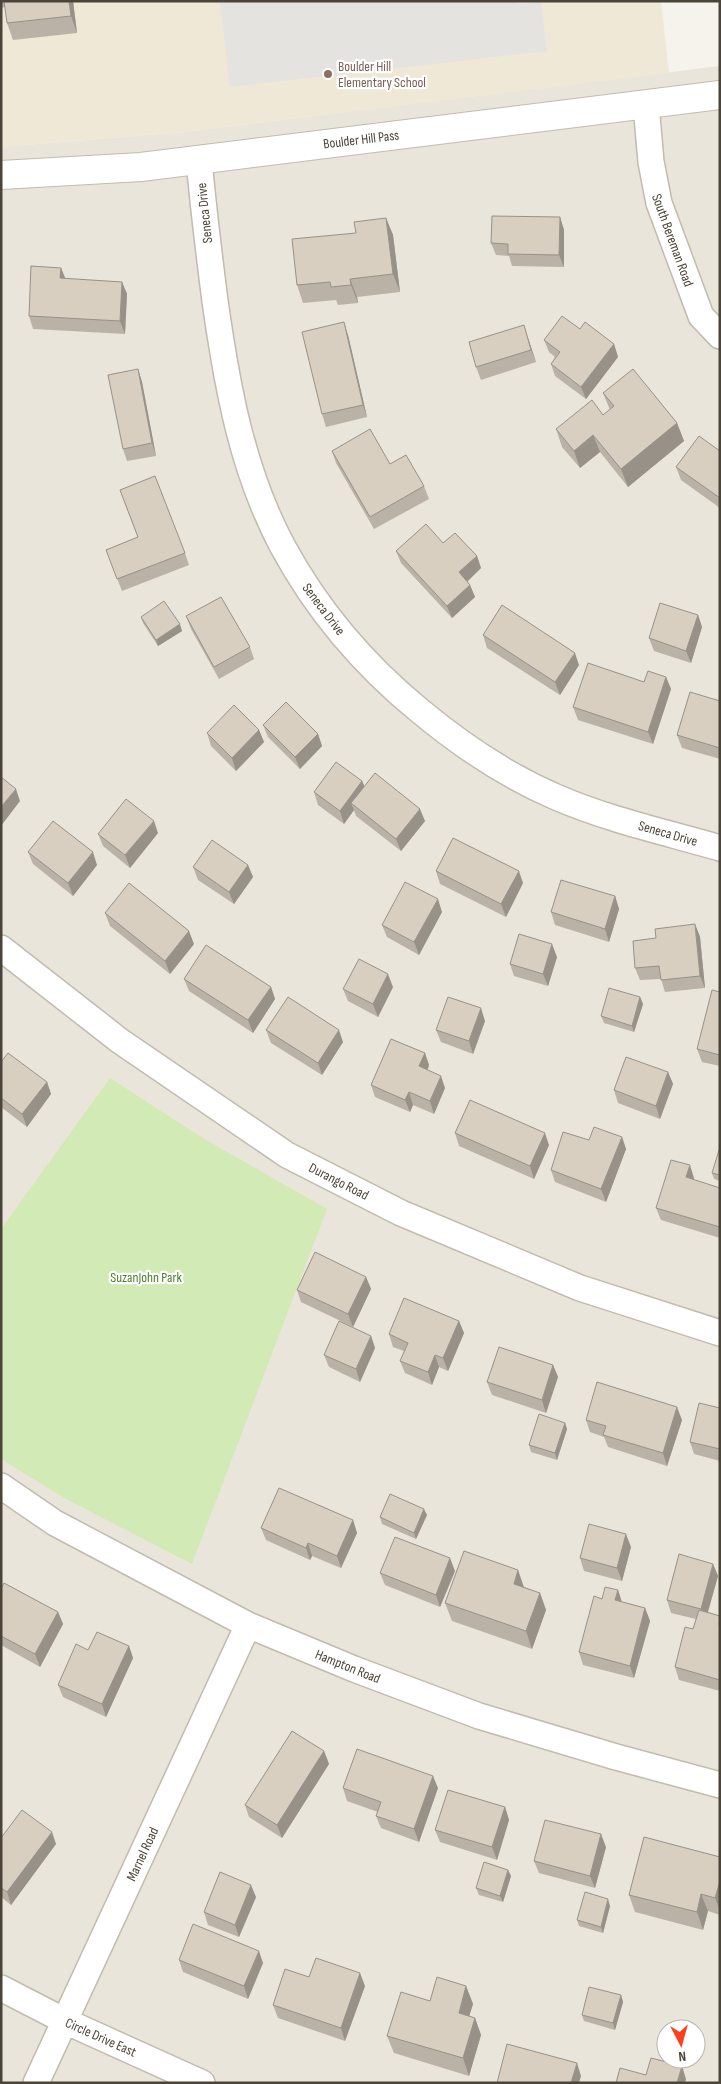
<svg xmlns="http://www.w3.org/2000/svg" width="721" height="2084" font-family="'Sofia Sans Condensed',sans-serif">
  <rect width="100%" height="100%" fill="#f6f3ec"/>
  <path fill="#eae5da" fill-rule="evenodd" d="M720,66V2083H1V147L184,132ZM666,2029H696V2059H666Z"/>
  <path fill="#efe8d6" d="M1,1H661L669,73L184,132L1,147Z"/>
  <path fill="#d2eab5" d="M110,1078L201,1137L327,1209L192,1564L66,1499L1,1459V1229Z"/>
  <path fill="#e5e3e0" d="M238,1H517V4L541,2L547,51L230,87L220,3Z"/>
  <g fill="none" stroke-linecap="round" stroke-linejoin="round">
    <g stroke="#c2bbae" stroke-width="28">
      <path id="minor" d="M646,105L651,162L659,203L701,316L720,336
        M199,159C203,207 209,254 215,301C227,386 242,471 283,547C317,610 365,666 420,711C461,745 507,776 556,797C609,820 665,832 720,848
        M1,948L120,1041L287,1155L401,1213L580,1288L720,1333
        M1,1486L55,1523L248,1625L354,1669L479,1716L616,1757L720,1785
        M1,1988L65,2021L202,2083
        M36,2083L248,1625"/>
    </g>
    <g stroke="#c2bbae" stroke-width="30">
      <path id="tertiary" d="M1,175L141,167L720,95"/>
    </g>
    <use href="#minor" stroke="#fff" stroke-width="25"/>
    <use href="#tertiary" stroke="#fff" stroke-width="28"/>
  </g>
  <path fill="#bab2a6" d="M1,1H73L77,33L13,40L7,23L5,7L1,8Z
    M560,217L564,230V267L512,266L509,256L496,255L491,243Z
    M386,218L393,235L400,292L357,297L358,303L338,305L336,300L303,303L297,285L356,233Z
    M61,268L65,279L122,282L127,294L125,334L33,329L29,316Z
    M580,329L614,344L618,357L586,399L555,376L551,364L555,357L549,352L544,340Z
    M348,335L367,417L326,427L322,414Z
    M528,338L536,362L481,380L476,367Z
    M138,369L142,382L156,456L127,461L123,449Z
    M603,393L677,423L684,441L628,487L600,452L580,468L562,447L556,429L603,415L610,410Z
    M332,451L390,464L424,486L429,499L374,529L336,463Z
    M720,451V508L681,480L676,467Z
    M120,490L185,553L189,565L122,591L106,550L138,538Z
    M443,543L477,556L481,568L467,581L470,585L475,597L452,618L401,563L396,551Z
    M698,615L702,627L691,663L654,651L649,638Z
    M186,616L250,647L254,659L219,679L191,629Z
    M141,617L182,631L158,646L143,623Z
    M483,635L579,665L560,695L487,648Z
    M666,677L671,689L653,744L578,720L573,707L644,682Z
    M720,701V759L682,748L677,735Z
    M263,725L318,734L322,746L300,769L268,737Z
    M259,730L264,742L236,771L211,746L207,733Z
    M362,781L365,787L425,821L401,851L356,816L354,810L344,824L318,805L314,792Z
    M158,833L130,868L103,846L98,834Z
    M28,852L97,865L73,896L33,864Z
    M248,865L253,877L234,904L198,880L193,867Z
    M436,871L523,883L506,917L440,884Z
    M615,896L619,909L609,942L555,925L551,912Z
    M442,912L419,955L387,937L382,925Z
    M105,913L194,944L170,974L110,926Z
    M695,924L700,937L705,988L665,992L661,979L640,980L635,968L656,938Z
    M557,957L548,986L514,976L510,964Z
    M184,979L271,987L275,999L253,1033L189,991Z
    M393,987L378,1017L348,1001L343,989Z
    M720,992V1066L702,1062L697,1049Z
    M640,997L643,1004L634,1032L604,1023L601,1016Z
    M485,1021L473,1054L441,1042L436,1030Z
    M266,1030L343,1042L322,1075L271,1043Z
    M425,1053L429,1065L428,1070L445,1088L434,1114L413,1105L410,1112L375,1097L371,1085Z
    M1,1062L47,1082L51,1094L27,1127L1,1107Z
    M668,1072L673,1084L660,1119L618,1103L614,1090Z
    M455,1133L549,1145L534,1179L459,1146Z
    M622,1137L626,1149L606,1202L555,1182L551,1170L589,1140Z
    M720,1147V1181L714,1179L712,1173Z
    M694,1178V1180L720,1188V1238L661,1220L656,1208Z
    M366,1277L371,1289L353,1327L301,1302L297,1290Z
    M459,1321L464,1333L448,1371L439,1367L432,1385L405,1373L400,1361L404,1351L393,1347L389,1334Z
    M371,1336L375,1348L360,1382L329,1367L324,1355Z
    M553,1365L558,1377L546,1413L492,1395L487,1382Z
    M720,1408V1461L694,1454L690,1442Z
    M586,1420H682L667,1466L608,1447L604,1437L590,1432Z
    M565,1423L567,1429L557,1460L531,1452L529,1445Z
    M427,1515L416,1539L382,1524L380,1517Z
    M353,1520L357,1533L341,1568L312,1556L310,1560L266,1540L261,1528Z
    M631,1547L622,1581L584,1571L580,1558Z
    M713,1564L718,1576L708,1612L720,1616V1691L679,1680L675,1667L693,1629L696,1619L671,1613L667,1600Z
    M518,1570L524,1587L540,1593L546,1610L532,1649L452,1621L445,1603Z
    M455,1571L440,1607L385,1585L380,1573Z
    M1,1589L58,1612L63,1624L40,1667L1,1645Z
    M618,1590L622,1602L645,1608L650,1621L634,1678L583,1665L579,1652L602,1599Z
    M129,1646L133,1658L106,1717L63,1697L58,1685L88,1650Z
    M324,1751L329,1764L282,1838L249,1817L245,1805Z
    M343,1788H438L419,1842L381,1828L376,1816L378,1812L347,1801Z
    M505,1807L509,1820L497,1860L440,1842L435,1830Z
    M1,1838L56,1844L11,1905L1,1897Z
    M606,1847L595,1888L539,1873L534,1861Z
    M720,1857V1915L708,1911L703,1930L635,1912L629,1895Z
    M508,1870L511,1876L503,1902L479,1895L476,1888Z
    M256,1897L239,1937L208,1925L204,1912Z
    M610,1906L603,1933L579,1926L577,1920Z
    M179,1960L263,1963L248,1999L183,1972Z
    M309,1977L365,1986L345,2041L278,2018L273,2005Z
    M466,1986L473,2004L469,2016L475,2018L481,2035L469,2076L394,2053L387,2036L430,2001Z
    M621,1995L623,2002L615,2030L584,2021L582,2015Z"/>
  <path fill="#979187" d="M69,1H73L77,33L71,16Z
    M560,217L564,230V267L559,255Z
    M386,218L393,235L400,292L393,274Z
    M61,268L66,280L60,278Z
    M350,279L357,297L358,303L351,285Z
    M122,282L127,294L125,334L120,321Z
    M344,322L348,335L367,417L363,405Z
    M524,325L528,338L536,362L531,350Z
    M614,344L618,357L586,399L581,387Z
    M138,369L142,382L156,456L152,443Z
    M677,423L684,441L628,487L621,469Z
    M593,435L600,452L580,468L574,451Z
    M477,556L481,568L464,585L459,572Z
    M470,585L475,597L452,618L447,606Z
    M698,615L702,627L691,663L686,651Z
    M180,624L182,631L158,646L156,640Z
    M575,653L579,665L560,695L555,682Z
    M666,677L671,689L653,744L648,732Z
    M259,730L264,742L236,771L232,758Z
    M318,734L322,746L300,769L295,757Z
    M362,781L367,793L351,803L354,810L344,824L340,811Z
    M16,789L20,801L1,826V807Z
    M420,809L425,821L401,851L396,839Z
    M154,821L158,833L130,868L125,855Z
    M93,852L97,865L73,896L68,883Z
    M248,865L253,877L234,904L229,892Z
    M519,871L523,883L506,917L501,904Z
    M615,896L619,909L609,942L605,929Z
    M438,899L442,912L419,955L414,942Z
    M695,924L700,937L705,988L700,976Z
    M189,931L194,944L170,974L165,961Z
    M552,944L557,957L548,986L543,974Z
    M388,974L393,987L378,1017L373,1004Z
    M271,987L275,999L253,1033L248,1020Z
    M640,997L643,1004L634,1032L632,1026Z
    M481,1008L485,1021L473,1054L469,1041Z
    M339,1030L343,1042L322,1075L318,1063Z
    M425,1053L429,1065L424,1078L419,1066Z
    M668,1072L673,1084L660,1119L656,1106Z
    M441,1076L445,1088L434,1114L430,1101Z
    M47,1082L51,1094L27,1127L22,1114Z
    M409,1092L413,1105L410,1112L405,1100Z
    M545,1133L549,1145L534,1179L530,1166Z
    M622,1137L626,1149L606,1202L601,1189Z
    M690,1165L694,1178L691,1190L686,1177Z
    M366,1277L371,1289L353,1327L348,1314Z
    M459,1321L464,1333L448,1371L443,1358Z
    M371,1336L375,1348L360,1382L356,1369Z
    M435,1355L439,1367L432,1385L428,1372Z
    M553,1365L558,1377L546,1413L542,1400Z
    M677,1407L682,1420L667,1466L663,1453Z
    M565,1423L567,1429L557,1460L555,1453Z
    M424,1509L427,1515L416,1539L414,1533Z
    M353,1520L357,1533L341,1568L337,1556Z
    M626,1534L631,1547L622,1581L617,1568Z
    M308,1543L312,1556L310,1560L306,1548Z
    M450,1558L455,1571L440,1607L436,1595Z
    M713,1564L718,1576L705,1622L701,1609Z
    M518,1570L524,1588L514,1584Z
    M618,1590L622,1603L615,1600Z
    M540,1593L546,1610L532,1649L526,1631Z
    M645,1608L650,1621L634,1678L630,1666Z
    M58,1612L63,1624L40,1667L35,1654Z
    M129,1646L133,1658L106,1717L102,1704Z
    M324,1751L329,1764L282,1838L277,1825Z
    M433,1776L438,1788L419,1842L414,1829Z
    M505,1807L509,1820L497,1860L492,1847Z
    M52,1832L56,1844L11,1905L7,1892Z
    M601,1834L606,1847L595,1888L590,1876Z
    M508,1870L511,1876L503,1902L500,1896Z
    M720,1881V1910L715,1898Z
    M251,1885L256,1897L239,1937L235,1925Z
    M701,1894L708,1911L703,1930L697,1912Z
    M608,1899L610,1906L603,1933L601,1927Z
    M259,1951L263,1963L248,1999L244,1986Z
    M360,1973L365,1986L345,2041L341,2028Z
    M466,1986L473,2004L465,2030L459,2013Z
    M621,1995L623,2002L615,2030L613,2023Z
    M475,2018L481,2035L469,2076L463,2058Z
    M577,2063L581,2076L579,2083H571Z
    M682,2066L686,2079L685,2083H677Z"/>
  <path fill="#d8cfc1" stroke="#979187" d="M4,1H69L71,16L7,23Z
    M492,216L560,217L559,255L508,254V244L491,243Z
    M386,218L393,274L350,279L351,285L331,287L330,282L297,285L292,239L356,233L354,222Z
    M31,266L61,268L60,278L122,282L120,321L29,316Z
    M562,316L580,329L585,322L614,344L581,387L551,364L560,352L544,340Z
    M344,322L363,405L322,414L302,332Z
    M524,325L531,350L476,367L469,342Z
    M138,369L152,443L123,449L108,375Z
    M633,369L677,423L621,469L593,435L574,451L556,429L592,400L603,415L614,406L603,393Z
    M370,429L390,464L406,455L424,486L370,517L332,451Z
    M699,436L720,451V498L676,467Z
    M155,476L185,553L117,579L106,550L138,537L120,490Z
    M426,524L443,543L455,533L477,556L459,572L470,585L447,606L396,551Z
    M221,597L250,647L214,667L186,616Z
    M164,601L180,624L156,640L141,617Z
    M660,603L698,615L686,651L649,638Z
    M502,605L575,653L555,682L483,635Z
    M588,663L644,682L648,671L666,677L648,732L573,707Z
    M690,692L720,701V748L677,735Z
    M286,702L318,734L295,757L263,725Z
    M234,705L259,730L232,758L207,733Z
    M336,762L362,781L340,811L314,792Z
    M375,773L420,809L396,839L351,803Z
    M1,777L16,789L1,807Z
    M126,799L154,821L125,855L98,834Z
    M53,821L93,852L68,883L28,852Z
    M453,838L519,871L501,904L436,871Z
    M212,840L248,865L229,892L193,867Z
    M561,880L615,896L605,929L551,912Z
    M405,882L438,899L414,942L382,925Z
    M129,883L189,931L165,961L105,913Z
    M695,924L700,976L661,980L659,966L635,968L633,941L656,938L655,929Z
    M519,934L552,944L543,974L510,964Z
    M206,945L271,987L248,1020L184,979Z
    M359,959L388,974L373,1004L343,989Z
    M609,988L640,997L632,1026L601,1016Z
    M712,990L720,992V1055L697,1049Z
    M288,997L339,1030L318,1063L266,1030Z
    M448,997L481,1008L469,1041L436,1030Z
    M391,1039L425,1053L419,1066L441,1076L430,1101L409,1092L405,1100L371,1085Z
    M8,1053L47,1082L22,1114L1,1098V1062Z
    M626,1057L668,1072L656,1106L614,1090Z
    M470,1100L545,1133L530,1166L455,1133Z
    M594,1127L622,1137L601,1189L551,1170L563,1132L589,1140Z
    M720,1147V1175L712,1173Z
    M671,1160L690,1165L686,1177L720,1188V1227L656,1208Z
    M315,1252L366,1277L348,1314L297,1290Z
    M404,1298L459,1321L443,1358L435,1355L428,1372L400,1361L408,1343L389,1334Z
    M339,1321L371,1336L356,1369L324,1355Z
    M499,1347L553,1365L542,1400L487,1382Z
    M597,1382L677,1407L663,1453L603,1435L606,1426L586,1420Z
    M699,1403L720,1408V1449L690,1442Z
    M539,1414L565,1423L555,1453L529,1445Z
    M279,1488L353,1520L337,1556L308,1543L306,1548L261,1528Z
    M390,1494L424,1509L414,1533L380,1517Z
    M589,1524L626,1534L617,1568L580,1558Z
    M395,1537L450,1558L436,1595L380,1573Z
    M464,1551L518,1570L514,1584L540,1593L526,1631L445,1603Z
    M679,1554L713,1564L701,1609L667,1600Z
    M4,1583L58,1612L35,1654L1,1636V1589Z
    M605,1587L618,1590L615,1600L645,1608L630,1666L579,1652L594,1596L602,1599Z
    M699,1610L720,1616L719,1625H720V1680L675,1667L685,1627L693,1629Z
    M97,1632L129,1646L102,1704L58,1685L76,1644L88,1650Z
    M292,1731L324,1751L277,1825L245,1805Z
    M357,1749L433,1776L414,1829L376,1816L381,1802L343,1788Z
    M448,1790L505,1807L492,1847L435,1830Z
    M22,1810L52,1832L7,1892L1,1888V1838Z
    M545,1820L601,1834L590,1876L534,1861Z
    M644,1837L720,1857V1881L715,1898L701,1894L697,1912L629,1895Z
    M484,1862L508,1870L500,1896L476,1888Z
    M220,1872L251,1885L235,1925L204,1912Z
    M585,1892L608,1899L601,1927L577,1920Z
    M193,1924L259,1951L244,1986L179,1960Z
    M316,1958L360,1973L341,2028L273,2005L285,1969L309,1977Z
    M437,1977L466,1986L459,2013L475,2018L463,2058L387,2036L401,1992L430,2001Z
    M589,1987L621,1995L613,2023L582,2015Z
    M507,2044L577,2063L571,2083H497Z
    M651,2058L682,2066L677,2083H616L620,2068L646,2075Z"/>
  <circle fill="#8d6e63" stroke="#fff" stroke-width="2" cx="328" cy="74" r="5"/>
  <g text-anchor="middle" stroke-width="4.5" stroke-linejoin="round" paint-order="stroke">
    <g font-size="14" fill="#785e54" stroke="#fff" text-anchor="start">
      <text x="338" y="71">Boulder Hill<tspan x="338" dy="16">Elementary School</tspan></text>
    </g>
    <g font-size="14" fill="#4b4439" stroke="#fff">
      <text transform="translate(361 139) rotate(-7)" y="5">Boulder Hill Pass</text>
      <text transform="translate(204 213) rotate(-96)" y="5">Seneca Drive</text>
      <text transform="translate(673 240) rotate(70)" y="5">South Bereman Road</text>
      <text transform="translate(324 609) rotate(53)" y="5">Seneca Drive</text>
      <text transform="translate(668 833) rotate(16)" y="5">Seneca Drive</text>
      <text transform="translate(339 1181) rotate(27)" y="5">Durango Road</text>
      <text transform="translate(348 1666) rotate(22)" y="5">Hampton Road</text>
      <text transform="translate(142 1854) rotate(-65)" y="5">Marnel Road</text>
      <text transform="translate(101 2037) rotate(24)" y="5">Circle Drive East</text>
    </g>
    <g font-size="14" fill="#4a7f2a" stroke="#fff">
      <text x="146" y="1282">SuzanJohn Park</text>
    </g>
  </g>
  <rect width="721" height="2084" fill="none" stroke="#4b4439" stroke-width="5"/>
  <g transform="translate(681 2044) rotate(174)"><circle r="24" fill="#ffffff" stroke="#b7b4b0"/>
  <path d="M0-4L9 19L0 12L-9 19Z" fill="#fc3f1d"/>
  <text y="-8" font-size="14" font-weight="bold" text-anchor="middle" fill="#4b4439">N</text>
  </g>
</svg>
